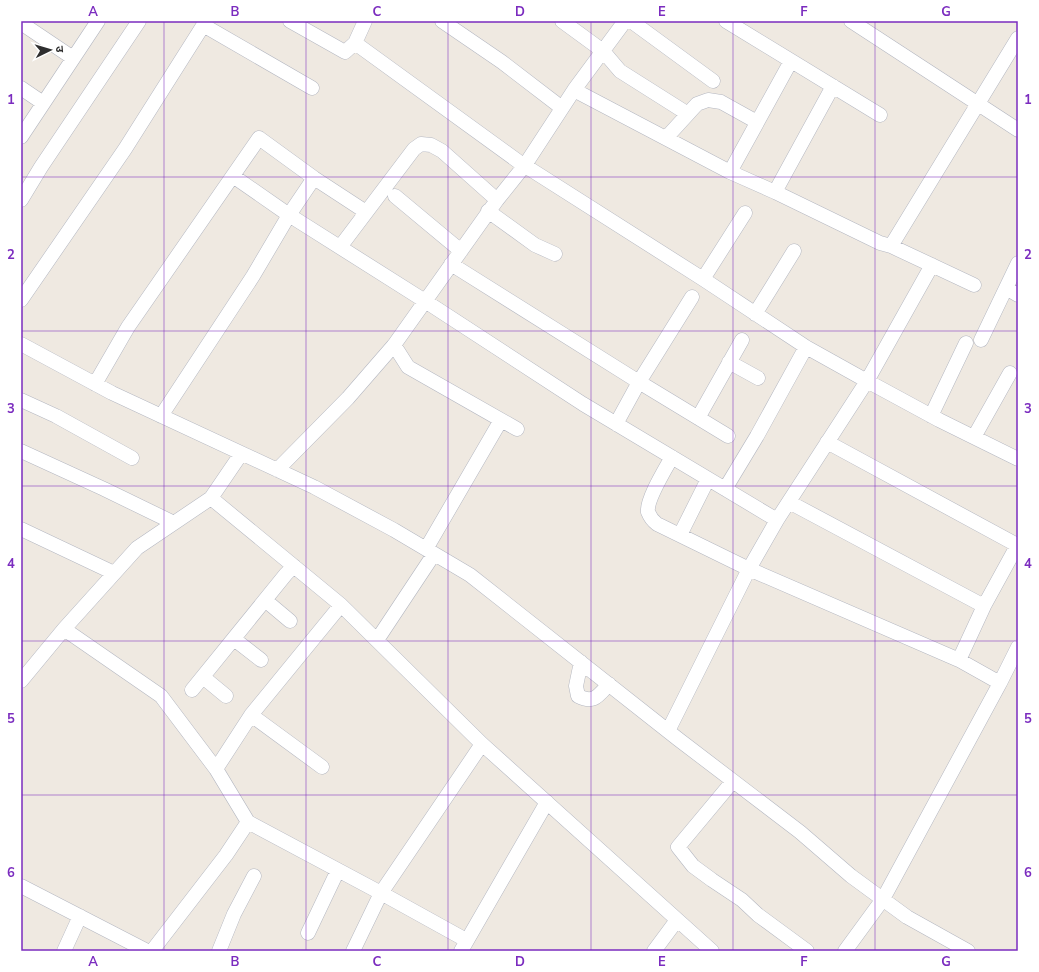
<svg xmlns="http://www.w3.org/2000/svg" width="1039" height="972" font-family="'Nunito Sans','Noto Sans Devanagari',sans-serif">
  <rect width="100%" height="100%" fill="#efe9e1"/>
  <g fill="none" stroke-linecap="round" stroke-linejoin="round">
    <g stroke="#b4b7c1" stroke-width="15">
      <path id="minor" d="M290,21L345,52L355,43L365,21
        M442,21L502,62L562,108
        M562,21L603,51L620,71L688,114
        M631,21L713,81
        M726,21L880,115
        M851,21L1018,130
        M21,23L73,58
        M203,25L312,88
        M355,43L519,162L703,279L806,347L867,381L932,265
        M21,88L43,103
        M574,90L730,172L775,192L880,243L891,246L1018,38
        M21,137L98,21
        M666,138L697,104L708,100L721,102L757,122
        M730,172L791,61
        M233,176L289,215L425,301L583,404L777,520
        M775,192L833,86
        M395,196L461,251
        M21,200L41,167L139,21
        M488,211L535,245L555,254
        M891,246L974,285
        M340,247L414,149L421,144L431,145L442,151L497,200
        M451,264L639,382L692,297
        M703,279L745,213
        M1006,288L1018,295
        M21,300L125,149L206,21
        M755,314L794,251
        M981,340L1018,263
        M21,344L112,393L314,487L394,530L470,575L678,739L800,832L851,876L907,917L968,951
        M394,345L408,367L517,429
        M729,362L758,378
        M95,384L128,327L259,138L314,178L366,212
        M21,400L56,416L132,458
        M161,416L253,276L289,215L314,178
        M931,416L966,343
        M698,418L742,340
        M616,424L639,382L728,436
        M974,437L1010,373
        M827,442L1017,545
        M21,451L104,489L174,523
        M241,454L211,498L137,548L64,629L161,696L216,769L248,822
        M672,457C666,468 646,500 648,512C650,517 653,521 657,524L749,569L959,660L1000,683
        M277,470L348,398L394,345L497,200L525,165L574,90L625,21
        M725,489L757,436L806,347
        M211,498L341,605L482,744L712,951
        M789,502L984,606L959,660
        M21,529L114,573
        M680,535L708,479
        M426,549L501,420
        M265,600L290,621
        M984,606L1018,544
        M234,639L261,660
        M377,640L434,554
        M581,662L576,686L578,696C594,704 598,696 609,684
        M203,677L226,696
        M21,681L64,629
        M192,690L286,574L294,566
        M251,715L322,767
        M668,731L749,569L777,520L867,381L939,420L1018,459
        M216,769L251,715L341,605
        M733,781L678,847L693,866L712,880L742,900L758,915L807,951
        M21,886L147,951
        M308,933L338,870
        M64,951L80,916
        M152,951L226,855L248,822L381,893L482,744
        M219,951L234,914L254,876
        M353,951L381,893L466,940
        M461,951L547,802
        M654,951L677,920
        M845,951L883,899L1000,683L1018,647"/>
    </g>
    <use href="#minor" stroke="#fff" stroke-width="14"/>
  </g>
  <path fill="none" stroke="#7b2cbf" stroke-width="1" stroke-opacity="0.55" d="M164,21V951M306,21V951M448,21V951M591,21V951M733,21V951M875,21V951M21,177H1018M21,331H1018M21,486H1018M21,641H1018M21,795H1018"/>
  <rect width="1039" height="972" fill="none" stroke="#ffffff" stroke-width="44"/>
  <g transform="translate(50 50) rotate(85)" stroke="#ffffff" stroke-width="3" paint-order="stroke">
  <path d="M0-3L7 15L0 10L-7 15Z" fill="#2e2e2e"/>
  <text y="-6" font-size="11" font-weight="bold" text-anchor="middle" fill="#2e2e2e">उ</text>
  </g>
  <rect x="22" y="22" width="995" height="928" fill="none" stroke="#7b2cbf" stroke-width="1.5"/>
  <g font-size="13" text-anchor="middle" font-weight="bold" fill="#7b2cbf">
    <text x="93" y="16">A</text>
    <text x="235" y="16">B</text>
    <text x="377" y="16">C</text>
    <text x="520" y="16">D</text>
    <text x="662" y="16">E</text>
    <text x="804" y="16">F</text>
    <text x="946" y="16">G</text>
    <text x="11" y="104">1</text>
    <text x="1028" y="104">1</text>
    <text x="11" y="259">2</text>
    <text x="1028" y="259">2</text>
    <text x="11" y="413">3</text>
    <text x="1028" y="413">3</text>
    <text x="11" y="568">4</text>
    <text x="1028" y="568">4</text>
    <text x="11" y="723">5</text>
    <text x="1028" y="723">5</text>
    <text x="11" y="877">6</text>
    <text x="1028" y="877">6</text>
    <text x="93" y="966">A</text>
    <text x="235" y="966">B</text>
    <text x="377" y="966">C</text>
    <text x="520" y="966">D</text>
    <text x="662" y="966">E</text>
    <text x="804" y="966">F</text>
    <text x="946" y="966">G</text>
  </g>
</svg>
